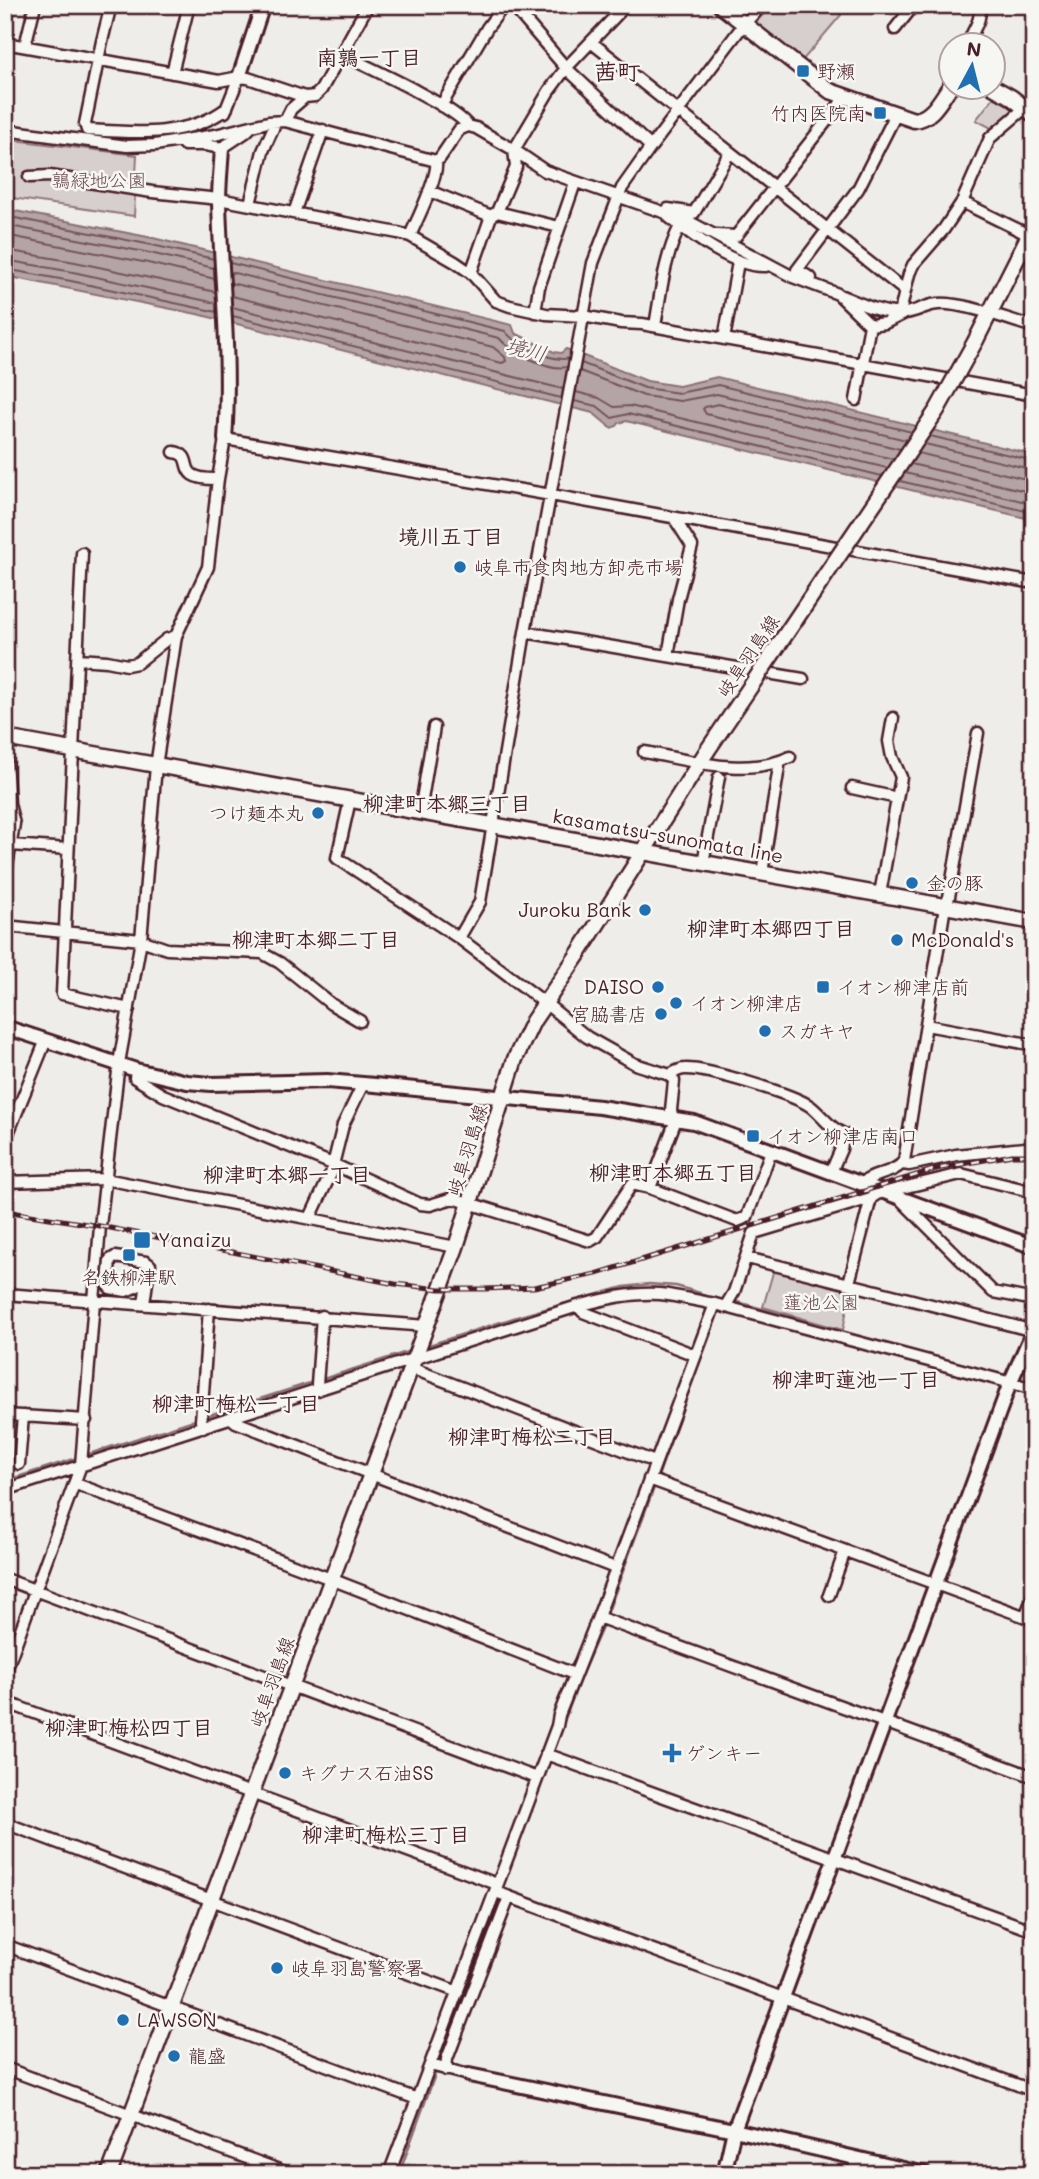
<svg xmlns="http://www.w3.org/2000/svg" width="1039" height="2179" font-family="Mali,'Klee One',sans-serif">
  <rect width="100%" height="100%" fill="#efedea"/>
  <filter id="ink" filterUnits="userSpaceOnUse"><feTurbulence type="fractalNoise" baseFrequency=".0143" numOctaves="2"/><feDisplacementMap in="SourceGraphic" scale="14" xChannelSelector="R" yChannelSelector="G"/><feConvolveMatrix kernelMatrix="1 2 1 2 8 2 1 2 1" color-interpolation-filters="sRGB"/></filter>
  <g filter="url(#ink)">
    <path fill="#d7cfce" stroke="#90777c" stroke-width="2" d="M771,5H831L841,15L802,61L754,25Z
      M997,93L1019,107L995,130L976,120Z
      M5,139L137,155L134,216L5,197Z
      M774,1269L851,1288L843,1330L763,1307Z"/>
    <path fill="#b4a4a5" stroke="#8a6f74" stroke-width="2" d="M5,209L153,238L512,325L515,333L554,352L561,353L566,349L647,381L679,386L717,377L1034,455V520L626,421L619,423L617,426L611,428L593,413L197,314L5,276Z"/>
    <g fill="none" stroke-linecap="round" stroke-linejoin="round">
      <path stroke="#74545c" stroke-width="2" d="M5,216L152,245L214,259
        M5,225L150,253L214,268
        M5,235L148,263L215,279
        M5,250L75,262L216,292
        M5,260L73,272L216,303
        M230,263L505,331C515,344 552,363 569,358
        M5,269L71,281L217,312
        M230,272L499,338C511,352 549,371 567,367
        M231,283L493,347L505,357L506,361L502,363L232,296
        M232,307L563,389
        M233,316L561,398
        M581,363L645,388L679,393L718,385L912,432
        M580,371L644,396L680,401L717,394L906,440
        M576,392L599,398L614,407L630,406L887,468
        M574,401L597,406L612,418L628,414L882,476
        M930,436L1034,461
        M925,444L1034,470
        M918,453L1034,481
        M893,459L706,414L703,409L705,407L718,404L900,449
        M911,464L1034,493
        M905,473L1034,504
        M900,481L1034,513"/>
      <path stroke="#8a6f74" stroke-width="2.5" d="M734,1301L997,1374
        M426,1346L520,1316L624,1287L649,1284L676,1286L700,1293
        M320,1380L410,1351
        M203,1417L313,1382
        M86,1455L197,1419
        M657,1479L709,1334
        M5,1481L80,1457
        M606,1617L655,1485
        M552,1754L581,1676L604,1623
        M501,1891L550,1760
        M399,2174L499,1898"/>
      <g stroke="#4a1f2b" stroke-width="15">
        <path id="minor" d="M111,5L102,41L85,124L87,130C133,133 189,138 227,108
          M512,5L566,68L651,147
          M895,29L914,5
          M591,42L904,290
          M5,43L219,81L239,77L248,78L305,97L315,96L321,90L368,5
          M25,46L35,5
          M968,46C972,27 981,26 980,5
          M341,54C366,66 456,107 468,126L476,128L514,150L545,171L686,220L793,277L838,294L870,325L885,323L905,313
          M172,73L189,5
          M441,106L487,28L504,5
          M225,112L239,77
          M285,121L291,109L305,97
          M5,130L127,146L155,145L215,135L268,122L285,121L436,161L440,158L459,130L468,126
          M184,145H205L222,148L246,132L252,126
          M29,177L50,176L152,192L219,199L398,233L410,236L455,262L471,273L496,301L510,306L546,314L583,316L621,323L642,324L1034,395
          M429,191L491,216L471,273
          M962,202L1033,237
          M250,204L263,151L276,122
          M668,209L694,213L730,152
          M497,212L516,167L514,150L549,91L566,68L626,5
          M294,213L323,130
          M494,214L497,212L559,227
          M669,217C693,236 735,268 766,266
          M716,235L736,236L840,104L843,96
          M410,236C417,220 439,176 436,161
          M811,278L797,270L858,189L896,114
          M842,296C859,303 887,316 906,313C922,310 930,302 948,304C977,307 1006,319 1034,327
          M535,312L539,287L575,183
          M898,312L901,308L909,274L913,265L944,229L962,202L990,138L1025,108
          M655,326C661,292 664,258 680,226
          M724,339L738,262
          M856,400L870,325
          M174,452C199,456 170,480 218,479
          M82,553L62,994L129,1009
          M525,632L803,679
          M668,656L678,599L692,546L674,518
          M78,659L107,661L127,665L137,663L167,639L176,636
          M5,745L9,804L14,824L5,879
          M644,752C690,760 745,778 790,757
          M852,788L897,798
          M350,800L337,858L459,938L545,1003L587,1037L635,1064L670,1075C675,1072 679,1069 685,1069C707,1068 792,1094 810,1106C822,1115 830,1129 844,1134L841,1149L831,1172
          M420,812L434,727
          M11,845L68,849
          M703,863L719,777
          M762,873L779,767L778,763
          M880,894L901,777L892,757L889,741L893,718
          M5,926L141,940L167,949L262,953L280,963L331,1004L360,1021
          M459,938L480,902L525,632L593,263L622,188L651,147L744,24L762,5
          M926,1025L1034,1045
          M136,1070L135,1078L163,1095L335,1165L420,1204L430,1205L453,1198L590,1241L597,1237L632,1184L650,1188L737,1221L747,1217L771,1151
          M5,1141L46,1040
          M903,1164L909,1165L956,1155L1034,1147
          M333,1165L343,1125L363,1084
          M5,1182L105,1179L456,1247
          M861,1184C873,1173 895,1174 904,1161L945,906L949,897L978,733
          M650,1188L674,1125L671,1110L674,1081L670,1075
          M899,1198L993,1292L1034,1300
          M310,1218L335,1165
          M747,1258L1034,1331
          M849,1283L871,1198
          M5,1294L427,1326
          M144,1304L147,1282L126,1291L110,1288L108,1284L110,1260L115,1257L146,1262L150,1265L147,1282
          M578,1306L583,1312L695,1355
          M725,1307L734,1292L754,1233L871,1198L877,1194L961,1174L1034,1192
          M411,1368L655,1462
          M318,1390L317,1385L322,1316
          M5,1415L86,1420
          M231,1418L236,1422L615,1568
          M203,1427L201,1421L209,1309
          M19,1464L23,1416
          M649,1479L1034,1620
          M76,1484L331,1579L574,1674
          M5,1490L578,1306C605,1299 632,1292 660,1294C679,1296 697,1301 715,1304L1034,1389
          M5,1579L537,1778
          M829,1595L845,1551
          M598,1617L1034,1777
          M1025,1617L1034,1594
          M5,1673L81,1465L100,1226L119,1063L141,940L156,766L176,636L208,567L218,479L225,439L551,495L1034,583
          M5,1702L497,1884
          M546,1754L1034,1931
          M5,1823L458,1992
          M496,1892L1034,2091
          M5,1945L417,2099
          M430,2065L469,2075
          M5,2068L290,2174
          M446,2070L447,2059L509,1897
          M389,2174L557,1726L559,1715L598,1617L715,1304
          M854,2174L857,2158"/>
      </g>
      <g stroke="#4a1f2b" stroke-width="18">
        <path id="tertiary" d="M239,77L263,5
          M222,148C221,166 219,184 219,202C221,281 231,359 225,439
          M5,1027L136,1070L187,1082L211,1084L327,1081L375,1085L600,1107L694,1122L1034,1247
          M469,2075L734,2130L925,2174
          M724,2174L734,2130L1010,1383L1034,1329"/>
      </g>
      <g stroke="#4a1f2b" stroke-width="19">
        <path id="secondary" d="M720,5L830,91L914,120C932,119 941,99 951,85
          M993,87L1011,97L1034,115
          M976,340L1034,225
          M5,738L1034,922
          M109,2174L456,1247L515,1059L533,1021L579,953L707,751"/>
      </g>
      <use href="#minor" stroke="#f6f6f2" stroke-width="10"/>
      <use href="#tertiary" stroke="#f6f6f2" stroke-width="12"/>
      <use href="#secondary" stroke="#f6f6f2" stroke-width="14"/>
      <g stroke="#4a1f2b" stroke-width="5">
        <path id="rail" d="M5,1211L100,1226L395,1284L440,1289H485L534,1287L596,1274L936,1169L1012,1155H1034"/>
      </g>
      <use href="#rail" stroke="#f6f6f2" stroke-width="2.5" stroke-dasharray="8" stroke-linecap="butt"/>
      <g stroke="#4a1f2b" stroke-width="19" stroke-linecap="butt">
        <path id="secondary-bridge" d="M707,751L937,410L976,340"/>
      </g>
      <use href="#secondary-bridge" stroke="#f6f6f2" stroke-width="14"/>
    </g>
  </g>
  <g fill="#1f6fb2" stroke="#f6f6f2" stroke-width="2.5">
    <rect x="796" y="64" width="14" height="14" rx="3.5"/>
    <rect x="873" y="106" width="14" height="14" rx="3.5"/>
    <circle cx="460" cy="567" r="7"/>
    <circle cx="318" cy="813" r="7"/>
    <circle cx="912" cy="883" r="7"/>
    <circle cx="645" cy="910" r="7"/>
    <circle cx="897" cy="940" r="7"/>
    <circle cx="658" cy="987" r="7"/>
    <rect x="816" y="980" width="14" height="14" rx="3.5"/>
    <circle cx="676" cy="1003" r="7"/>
    <circle cx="661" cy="1014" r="7"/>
    <circle cx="765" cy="1031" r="7"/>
    <rect x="746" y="1129" width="14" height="14" rx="3.5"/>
    <rect x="133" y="1231" width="18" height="18" rx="3.5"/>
    <rect x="122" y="1248" width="14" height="14" rx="3.5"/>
    <path d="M668.5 1742.5h7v7h7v7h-7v7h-7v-7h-7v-7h7z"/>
    <circle cx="285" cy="1773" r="7"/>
    <circle cx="277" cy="1968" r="7"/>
    <circle cx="123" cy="2020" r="7"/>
    <circle cx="174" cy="2056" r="7"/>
  </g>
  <g text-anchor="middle" stroke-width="5" stroke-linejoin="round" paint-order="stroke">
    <g font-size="19" fill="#4a1f2b" stroke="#f6f6f2" text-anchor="start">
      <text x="817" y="78">野瀬</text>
      <text x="866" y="120" text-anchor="end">竹内医院南</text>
      <text x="474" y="574">岐阜市食肉地方卸売市場</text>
      <text x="304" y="820" text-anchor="end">つけ麺本丸</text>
      <text x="926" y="890">金の豚</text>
      <text x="631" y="917" text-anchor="end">Juroku Bank</text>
      <text x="911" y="947">McDonald's</text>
      <text x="644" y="994" text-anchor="end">DAISO</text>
      <text x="837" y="994">イオン柳津店前</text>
      <text x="690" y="1010">イオン柳津店</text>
      <text x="647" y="1021" text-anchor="end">宮脇書店</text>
      <text x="779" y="1038">スガキヤ</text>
      <text x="767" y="1143">イオン柳津店南口</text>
      <text x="158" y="1247">Yanaizu</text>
      <text x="129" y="1284" text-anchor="middle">名鉄柳津駅</text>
      <text x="686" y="1760">ゲンキー</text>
      <text x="299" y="1780">キグナス石油SS</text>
      <text x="291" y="1975">岐阜羽島警察署</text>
      <text x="137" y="2027">LAWSON</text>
      <text x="188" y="2063">龍盛</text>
    </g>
    <g font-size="19" fill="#6d4b54" stroke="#f6f6f2">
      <text x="99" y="187">鶉緑地公園</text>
      <text x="821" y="1309">蓮池公園</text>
    </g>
    <g font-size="19" fill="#4a1f2b" stroke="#f6f6f2">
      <text transform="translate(748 656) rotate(-56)" y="7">岐阜羽島線</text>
      <text transform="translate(668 836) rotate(10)" y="7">kasamatsu-sunomata line</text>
      <text transform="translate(467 1150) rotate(-73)" y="7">岐阜羽島線</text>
      <text transform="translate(272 1682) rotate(-70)" y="7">岐阜羽島線</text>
    </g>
    <g font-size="21" font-weight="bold" fill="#4a1f2b" stroke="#f6f6f2">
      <text x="369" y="65">南鶉一丁目</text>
      <text x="451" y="544">境川五丁目</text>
      <text x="447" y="811">柳津町本郷三丁目</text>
      <text x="771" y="936">柳津町本郷四丁目</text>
      <text x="316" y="947">柳津町本郷二丁目</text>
      <text x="673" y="1180">柳津町本郷五丁目</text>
      <text x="287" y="1182">柳津町本郷一丁目</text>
      <text x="856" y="1387">柳津町蓮池一丁目</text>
      <text x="236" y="1411">柳津町梅松一丁目</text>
      <text x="532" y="1444">柳津町梅松二丁目</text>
      <text x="129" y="1735">柳津町梅松四丁目</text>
      <text x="386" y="1842">柳津町梅松三丁目</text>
    </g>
    <g font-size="21" font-style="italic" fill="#6f4e56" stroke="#f6f6f2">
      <text transform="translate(526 350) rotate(14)" y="7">境川</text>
    </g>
    <g font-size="23" font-weight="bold" fill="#4a1f2b" stroke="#f6f6f2">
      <text x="617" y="80">茜町</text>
    </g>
  </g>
  <rect width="1039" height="2179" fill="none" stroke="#f6f6f2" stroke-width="28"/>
  <rect x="14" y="14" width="1011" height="2151" fill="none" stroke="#4a1f2b" stroke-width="2.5" filter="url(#ink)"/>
  <g transform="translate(972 66) rotate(7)"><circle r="33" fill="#f6f6f2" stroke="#b1a0a2" stroke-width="2"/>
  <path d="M0-5L12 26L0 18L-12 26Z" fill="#1f6fb2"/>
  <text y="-10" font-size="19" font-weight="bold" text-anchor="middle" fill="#4a1f2b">N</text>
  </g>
</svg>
